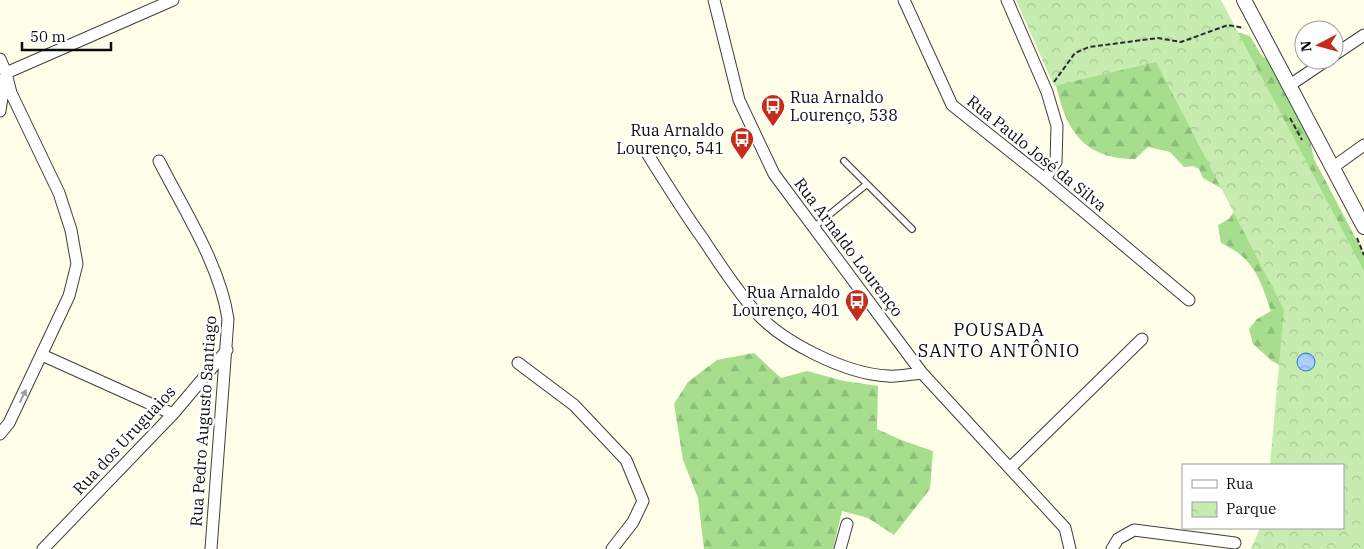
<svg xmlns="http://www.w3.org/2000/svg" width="1364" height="549" font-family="'IBM Plex Serif',serif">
  <defs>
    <pattern id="forest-firs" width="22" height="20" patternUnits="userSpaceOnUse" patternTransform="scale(1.25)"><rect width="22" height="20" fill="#a6de8e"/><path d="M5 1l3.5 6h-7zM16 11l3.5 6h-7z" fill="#8ebd79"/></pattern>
    <pattern id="park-crowns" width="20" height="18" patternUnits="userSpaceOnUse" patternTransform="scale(1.25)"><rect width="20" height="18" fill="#c6ecb0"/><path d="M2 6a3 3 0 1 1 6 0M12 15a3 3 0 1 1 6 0" fill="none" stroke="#a9c996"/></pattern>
    <pattern id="water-waves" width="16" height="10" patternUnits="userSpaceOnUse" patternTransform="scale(1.25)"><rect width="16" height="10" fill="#a9cffb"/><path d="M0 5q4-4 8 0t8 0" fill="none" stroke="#90b0d6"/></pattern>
  </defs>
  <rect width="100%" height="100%" fill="#fffee9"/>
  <path fill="url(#forest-firs)" d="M1036,0L1220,27L1250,36L1261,55L1285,71L1304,113L1314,159L1364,254V549L1343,528V465L1291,371L1272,361L1253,344L1249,329L1257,319L1271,311C1260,279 1254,258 1221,243L1218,225L1229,219L1242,200L1203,178L1199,169L1193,166L1184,167L1170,152L1148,147L1135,159C1076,159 1063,121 1053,71C1048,47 1042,24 1036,0Z
    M754,353L781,378L807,371L844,381L878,386L877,429L901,440L933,451L930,489L894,535L868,518L842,511L833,549H704L698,498L683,460L674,404L688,382L717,360Z"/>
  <path fill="url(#park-crowns)" d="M1016,0H1221L1364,271V549H1251L1260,528H1343V465H1270L1284,310L1156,62L1054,86Z"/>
  <path fill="url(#water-waves)" stroke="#2b77d8" d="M1297 362a9 9 0 1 1 18 0a9 9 0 1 1-18 0Z"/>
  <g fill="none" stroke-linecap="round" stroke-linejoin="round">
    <g stroke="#3e3e3e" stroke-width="8">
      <path id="service" d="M844,161L867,184
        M814,227L867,184L912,229"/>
    </g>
    <g stroke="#3e3e3e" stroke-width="13">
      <path id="minor" d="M714,0L739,100L774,174L922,373L1065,528L1070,549
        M904,0L952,105L1045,179L1189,300
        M1007,0L1047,92L1057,126L1056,162L1045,179
        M1334,55L1364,35
        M0,59L6,73L11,93L59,193L71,230L77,264L69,296L9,423L0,434
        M6,73L173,0
        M1290,85L1327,60
        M0,111L5,77
        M647,153C665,182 683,211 703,239C719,263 735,288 754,310C781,342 846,374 888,376C899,377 911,374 922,373
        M159,161C184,210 220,265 228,319L211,549
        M1332,168L1364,145
        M42,355L173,414
        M518,363L574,405L626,460L643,501L633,522L612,549
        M1011,467L1142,339
        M43,549L173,414L227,350
        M840,549L847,524
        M1112,549L1118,539L1134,530L1235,543"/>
    </g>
    <g stroke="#3e3e3e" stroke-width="16">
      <path id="tertiary" d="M1244,0L1364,227"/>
    </g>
    <path stroke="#2d2d2d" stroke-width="2" stroke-dasharray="5 2.5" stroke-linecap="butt" d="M1054,82L1075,53L1089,47L1158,38L1181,42L1228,25L1244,28
      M1290,118L1302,140
      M1357,238L1364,255"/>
    <use href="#service" stroke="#fff" stroke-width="5.5"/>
    <use href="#minor" stroke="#fff" stroke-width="11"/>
    <use href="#tertiary" stroke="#fff" stroke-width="14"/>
  </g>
  <defs><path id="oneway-solid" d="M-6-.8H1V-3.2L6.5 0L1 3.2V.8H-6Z" transform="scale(1.25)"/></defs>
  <use fill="#9d9d9d" href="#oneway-solid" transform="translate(23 396) rotate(-64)"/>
  <defs>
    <g id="bus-pin" transform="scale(1.25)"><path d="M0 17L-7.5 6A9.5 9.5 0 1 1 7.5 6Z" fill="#c52c19" stroke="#fff"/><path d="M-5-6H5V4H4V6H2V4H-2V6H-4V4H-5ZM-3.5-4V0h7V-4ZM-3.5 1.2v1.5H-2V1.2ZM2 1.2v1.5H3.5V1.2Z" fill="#fff"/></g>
  </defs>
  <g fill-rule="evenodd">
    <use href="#bus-pin" x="773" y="106"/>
    <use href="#bus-pin" x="742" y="139"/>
    <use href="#bus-pin" x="857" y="301"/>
  </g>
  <g text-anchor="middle" stroke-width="5" stroke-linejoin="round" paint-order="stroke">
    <g font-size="16" fill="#0b0b0b" stroke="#fff" text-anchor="end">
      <text x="790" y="103" text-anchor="start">Rua Arnaldo<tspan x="790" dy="18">Lourenço, 538</tspan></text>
      <text x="724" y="136">Rua Arnaldo<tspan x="724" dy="18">Lourenço, 541</tspan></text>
      <text x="840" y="298">Rua Arnaldo<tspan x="840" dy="18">Lourenço, 401</tspan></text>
    </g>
    <g font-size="16" fill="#0b0b0b" stroke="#fff">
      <text transform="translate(1037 153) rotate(39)" y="6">Rua Paulo José da Silva</text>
      <text transform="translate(849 247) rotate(53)" y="6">Rua Arnaldo Lourenço</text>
      <text transform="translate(203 421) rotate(-86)" y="6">Rua Pedro Augusto Santiago</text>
      <text transform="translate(124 440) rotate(-47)" y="6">Rua dos Uruguaios</text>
    </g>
    <g font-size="18" letter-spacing="1" fill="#0b0b0b" stroke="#fff">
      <text x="999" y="336">POUSADA<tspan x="999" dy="21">SANTO ANTÔNIO</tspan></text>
    </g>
  </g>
  <rect x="1182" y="464" width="162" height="65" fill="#ffffff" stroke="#9d9d9d"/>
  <rect x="1192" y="480" width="25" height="8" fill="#ffffff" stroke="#9d9d9d"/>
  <text x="1226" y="489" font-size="15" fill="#0b0b0b">Rua</text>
  <rect x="1192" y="502" width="25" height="15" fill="url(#park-crowns)" stroke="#9d9d9d"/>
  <text x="1226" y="514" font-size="15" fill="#0b0b0b">Parque</text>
  <g transform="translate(1319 45) rotate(264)"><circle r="24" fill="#ffffff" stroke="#9d9d9d"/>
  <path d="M0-4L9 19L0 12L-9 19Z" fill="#c52c19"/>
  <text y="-8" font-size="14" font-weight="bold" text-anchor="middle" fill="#0b0b0b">N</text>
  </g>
  <path d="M22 42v8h89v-8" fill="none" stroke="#0b0b0b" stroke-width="2.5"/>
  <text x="30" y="42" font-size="15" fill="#0b0b0b" stroke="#ffffff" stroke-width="4" paint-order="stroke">50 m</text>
</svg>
